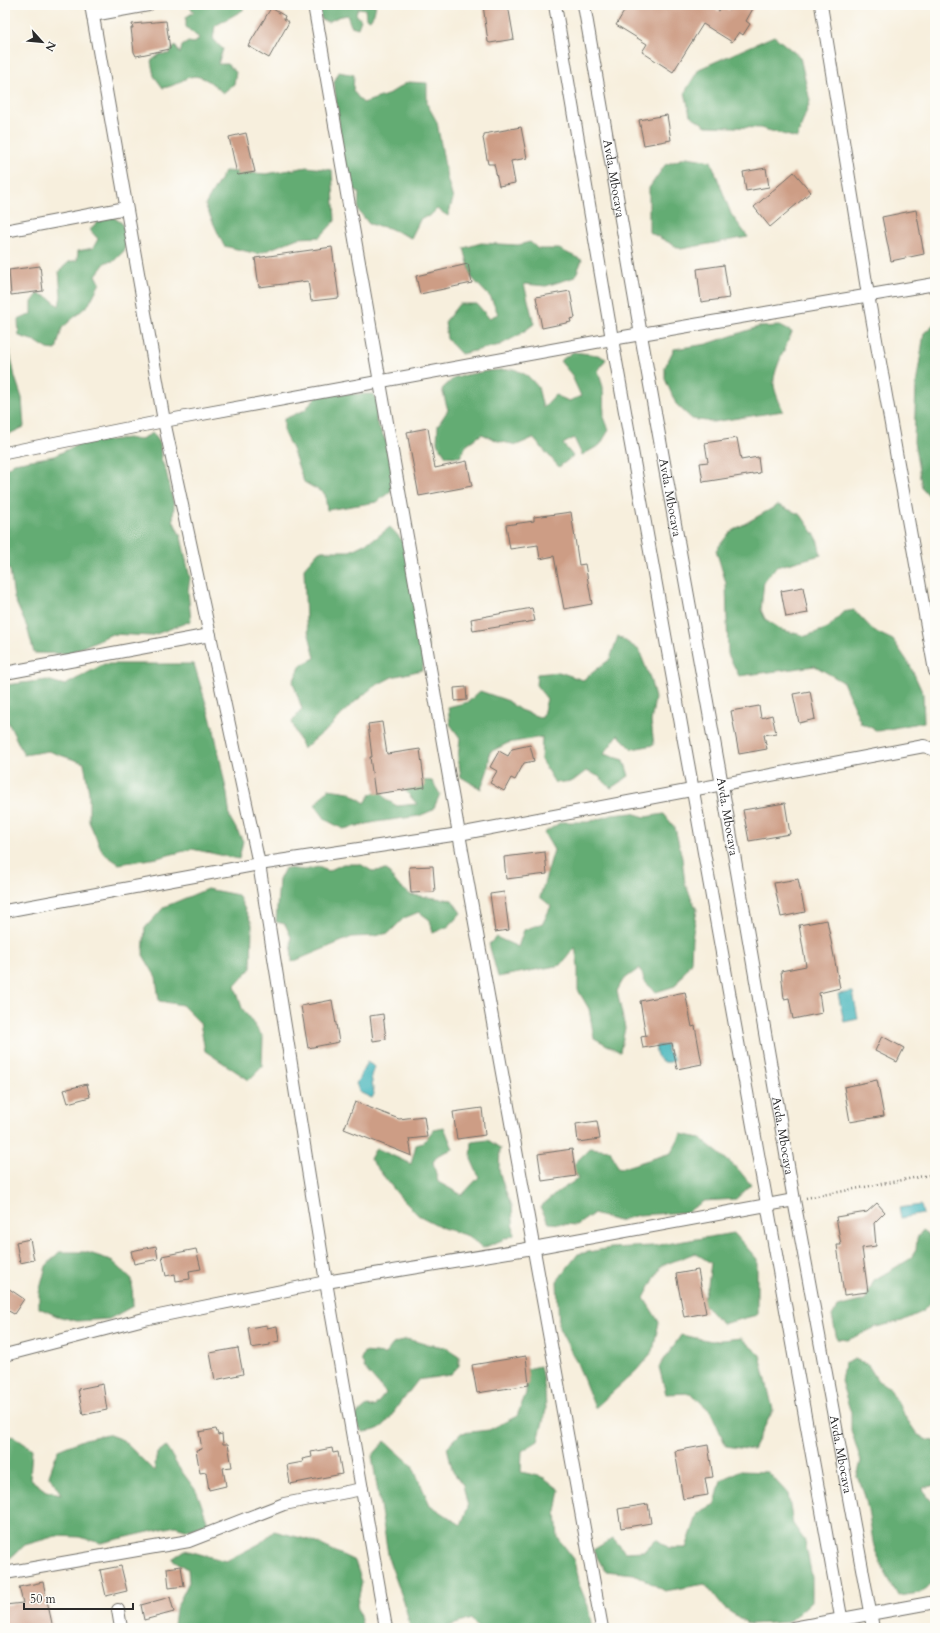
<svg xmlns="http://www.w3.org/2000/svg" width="940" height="1633" font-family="Cardo,serif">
  <rect width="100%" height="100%" fill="#fdfcf7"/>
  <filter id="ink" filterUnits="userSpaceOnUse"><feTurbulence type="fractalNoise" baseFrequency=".025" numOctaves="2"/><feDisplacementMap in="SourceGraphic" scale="8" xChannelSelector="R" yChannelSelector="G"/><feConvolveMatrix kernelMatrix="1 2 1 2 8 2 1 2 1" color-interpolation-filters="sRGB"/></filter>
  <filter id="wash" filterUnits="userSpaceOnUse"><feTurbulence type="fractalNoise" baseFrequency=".012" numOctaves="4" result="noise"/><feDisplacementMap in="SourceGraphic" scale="16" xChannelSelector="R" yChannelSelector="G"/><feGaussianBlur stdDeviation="0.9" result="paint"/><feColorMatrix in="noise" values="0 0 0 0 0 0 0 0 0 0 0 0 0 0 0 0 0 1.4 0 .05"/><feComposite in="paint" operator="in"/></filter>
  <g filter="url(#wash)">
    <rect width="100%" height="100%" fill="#f7efdd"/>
    <path fill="#64ac73" stroke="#486c4f" d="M188,5H244L243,10L215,26L213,40L223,49L218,64H227L236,72L234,84L223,93C213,84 201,72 187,78C177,83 174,86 163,88L154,76L151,61L160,54H169L175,45L180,54L182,46L188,42L195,43L199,38L186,27V17L194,12Z
      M317,5H376L374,14L370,20L366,18L365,9L358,8L356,14L361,20L358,28L351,26L347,15L338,17L328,22L322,20Z
      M774,36L800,57L810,101L797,138L760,128L706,126L690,115L685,92L699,69Z
      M339,72L354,75L353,91L363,103L387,95L408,82L427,83V104L437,122L447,178L453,199L448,216L437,209L430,216L421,218L411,238L389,228L369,224L358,210L359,192L346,185L334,82Z
      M687,157L711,161L731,214L748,237L681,249L649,232V188L665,165Z
      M307,167L332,170L335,221L320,237L298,238L258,254L224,246L205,205L225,171L266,174Z
      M110,215L122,223L127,235L124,251L114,261L106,262L96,275L100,283L89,304L62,328L56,350L48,349L35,341L19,336L18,320L32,314V302L38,294L48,297L59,306L61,296L59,271L69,262L77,260L78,251L93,248L98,239L90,230L95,224Z
      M530,242L538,249H559L582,260L575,277L546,286L524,284L534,324L519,335L500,345L461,354L447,339L445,322L459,304H477L489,318L498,314L491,298L472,278L464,248L481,243L518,245Z
      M935,323V502L922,488L914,442L916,385L924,333Z
      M780,326L792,332C787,345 772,372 774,385C775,393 780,403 783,411L713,422L692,419L676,404L665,379V367L674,349L707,344L758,327Z
      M5,337L7,338L15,377L22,398L24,427L5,436Z
      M573,352L598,355L606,359L598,371L603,387L604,417L609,430L600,445L582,455L574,438L563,444L573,456L559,467L533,438L517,445L498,441L482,434L467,444L460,457L446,456L437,443L438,425L448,410L442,389L455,377L487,371L514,369L528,376L538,387L543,408L555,395L569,401L581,396L571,374L560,361Z
      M319,393C337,393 355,395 373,394L380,404L376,421L392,453L391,491L377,502L327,510L325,494L304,482L292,449L284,433V419L305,410Z
      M153,433L160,443L161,459L166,471L174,505L173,520L181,537L190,578L188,591L191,621L151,636L112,634L67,654L34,653L27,627L14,598L10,570L5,565V470L14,463L54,456L79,444L128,438L139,440Z
      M778,505L801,515L817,538L821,555L776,567L764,581L761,610L765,619L782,630L806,636L828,628L843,612L854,610L874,631L893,640L910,665L923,694L924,722L878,731L861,723L843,682L815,666L739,676L728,654L726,583L716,550L730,532Z
      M390,527L402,540L428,646L422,670L392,677L373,687L349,707L330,727L303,749L292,722L302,709L293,682L301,665L315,658L306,623L304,568L319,551H350L376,538Z
      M618,636L639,650L650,678L655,698L651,722L654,745L632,749L618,735L604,754L624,760L629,776L611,788L598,776L586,771L573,781L555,783L541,760L542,737L508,743L490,752L488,769L481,789L461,777L458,758L460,738L450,724L448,707L468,702L480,691L506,700L520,710L542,718L547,699L536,685L537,674L559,672L583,680L610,659Z
      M104,664H194L214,730L227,794L230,818L243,841L239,859L192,849L157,858L119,864L103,853L89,822V793L84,763L48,751L24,755L5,716V685L47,680L65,685Z
      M418,780L432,781L440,794L433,810L419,816L376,822L343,829L326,820L315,805L328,789L349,792L365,803L371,794L380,790L387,800L397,806L417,804L402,787Z
      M632,813L645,817L664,814L675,828L682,858L685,884L697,910L692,938L691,962L675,986L656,992L645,982L640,968L623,980L617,991L625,1028L620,1052L594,1038L589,1009L578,990V966L575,947L561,965L498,977L489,944L496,937L518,947L524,930L543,923L551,906L540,897L554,850L544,833L561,822H588L612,815Z
      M343,864H360L372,871L387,870L398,885L411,895L452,900L461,913L449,926L433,933L430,920L419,912L404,918L389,933L374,936L352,937L292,962L291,937L285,924L276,922L279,880L285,868L305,870L318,867L328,871Z
      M207,889L238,895L252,924L251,968L235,986L242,1008L263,1037L262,1067L249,1080L205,1051L200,1023L182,1005L159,1001L156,977L143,955L145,928L164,907Z
      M444,1127L453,1149L438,1155L433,1162L438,1182L462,1195L479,1177L471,1159L472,1142L488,1140L500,1148L499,1170L504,1187L512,1206L514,1235L483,1248L468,1236L443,1228L418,1215L401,1198L370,1159L376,1148L411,1164L416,1145L423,1143L434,1129Z
      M681,1134L700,1138L738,1169L751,1185L736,1199L704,1201L687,1212L638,1215L618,1221L593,1214L577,1225L549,1223L540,1207L559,1191L578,1179L572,1166L590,1148L610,1150L619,1169L671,1153Z
      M922,1231L935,1240V1299L922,1312L902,1321L876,1327L848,1340L837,1339L832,1316L837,1307L865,1300L874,1280L910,1259L916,1250L917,1238Z
      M734,1233L757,1259V1315L722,1324L702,1302L708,1285L711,1263L695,1253L661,1266L644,1298L659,1322L653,1351L636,1371L595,1408L577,1363L559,1328L557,1281L578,1254L610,1248L653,1246Z
      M59,1252H86L111,1260L132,1279L133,1306L109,1319L77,1321L57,1316L39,1308V1293L46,1266Z
      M681,1335L712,1341L741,1338L760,1355L773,1410L753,1450L726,1446L711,1412L691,1393L666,1394L659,1367Z
      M406,1339L426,1344L445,1347L459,1356V1366L450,1375L418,1380C413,1387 408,1393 402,1400C389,1417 388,1431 363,1432L357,1425L356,1415L367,1406L374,1407L386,1393L365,1369L361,1359L364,1352L385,1354L393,1344Z
      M855,1359L868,1365L878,1381L889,1387L906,1418L917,1434L927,1440L935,1441V1485L923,1488L926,1496L935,1503V1582L920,1593L898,1596C890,1581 876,1558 873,1542C870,1523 867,1492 857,1477L861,1461L851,1430V1413L841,1381L844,1364Z
      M540,1366L545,1390L546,1410L538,1441L522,1451L521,1472L543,1477L560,1490L556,1512L558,1538L574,1559L578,1582L588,1606L592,1628H478L471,1619L443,1628H410L405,1605L389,1560L372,1456L385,1441L412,1465L430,1505L461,1525L468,1507L463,1485L453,1472L447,1447L461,1433L489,1430L517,1416L526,1393L527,1369Z
      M107,1434L123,1440L154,1471L157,1453L166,1446L177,1465L197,1492L208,1523L189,1530L175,1526L101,1543L79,1537L56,1536L25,1545L9,1559H5V1438L13,1436L32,1449L30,1479L46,1491L61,1494L49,1475L58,1450L85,1439Z
      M739,1471L768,1472L788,1494L793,1524L805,1541L812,1577V1601L789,1622L749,1624L724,1608L705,1584L665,1591L634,1574L605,1571L593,1550L613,1538L625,1552L644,1551L656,1539L669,1548H686L698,1513L715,1504L721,1480Z
      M274,1531L313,1541L355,1561L362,1582L357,1605L363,1628H182L174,1625L176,1608L189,1582L188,1569L172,1559L185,1550L226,1561L259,1544Z"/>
    <path fill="#45b5bb" stroke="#387073" d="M853,992L858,1019L844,1022L838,994Z
      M667,1045V1052C670,1055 674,1055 673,1061C662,1066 654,1056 656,1046Z
      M367,1062L375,1067L371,1075L374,1094L372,1098L361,1093L356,1084Z
      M921,1205L923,1214L901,1218L899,1208Z"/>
    <g id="blocks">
      <path fill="#cd9d85" d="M483,5H508L514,39L490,43L488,42Z
        M628,5H709L719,11L722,6L729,10L733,5H755L746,21L750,24L743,35L739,32L732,42L703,24L673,72L642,52L647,44L616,25Z
        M271,8L285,16L284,19L289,22L269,58L248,46Z
        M166,21L170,49L136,56L134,52L131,28H133L132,24Z
        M667,115L671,140L644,145L639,120Z
        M521,127L527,158L511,161L515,183L499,186L494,164H488L483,138L484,137V134Z
        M246,133L255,172L238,175L237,174L229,137Z
        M766,168L769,187L746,191L743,172Z
        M794,172L811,192L770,227L754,207Z
        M916,210L924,254L891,261L882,217Z
        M332,247L339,298L311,301L308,281L259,287L255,258Z
        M468,264L472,283L420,294L416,276Z
        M724,265L729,298L701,302L697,269Z
        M40,266L43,291L11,295L9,270Z
        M570,291L575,318L570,319L571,322L542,328L536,297Z
        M428,428L435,468L467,461L472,486L419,496L407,432Z
        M737,438L741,460L758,457L760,473L703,482L700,463L708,462L705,443Z
        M571,512L579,565L585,564L592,604L564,609L554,556L540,559L538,545L510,549L506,525L534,521V517Z
        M803,587L808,613L786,617L781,591Z
        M532,608L535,621L473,631L471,619Z
        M466,687L467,700L455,701L454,688Z
        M810,691L815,719L799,723L793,694Z
        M759,706L761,718L772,715L776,733L764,735L767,749L739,754L731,711Z
        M382,722L387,754L420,749L425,787L375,794L370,757H372L368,724Z
        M530,745L534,761L524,763L515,780L511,778L504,791L490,783L497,771L490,767L499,751L508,756L512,749Z
        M785,803L790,834L749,841L743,810Z
        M545,852L547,874L506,879L504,857Z
        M433,866L435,892L411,893L409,867Z
        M798,879L805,912L781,917L774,883Z
        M504,892L509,930L495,932L490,894Z
        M827,920L840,988L819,993L822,1013L793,1019L789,998L784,999L781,971L806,966L799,925Z
        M685,992L692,1027L695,1026L702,1064L677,1069L672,1043L643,1048L641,1037L646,1036L640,1001Z
        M332,1000L339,1042L308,1048L301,1006Z
        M383,1014L386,1039L373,1041L370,1016Z
        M882,1036L904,1048L897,1062L875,1051Z
        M877,1080L884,1116L850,1122L844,1087Z
        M87,1084L90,1097L68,1103L64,1090Z
        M355,1102L399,1119L424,1116L427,1137L409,1139L412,1156L344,1129Z
        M482,1108L485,1135L457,1139L453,1112Z
        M597,1121L600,1139L578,1142L576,1124Z
        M572,1149L576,1176L542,1181L538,1154Z
        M877,1203L885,1212L874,1223L876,1246L862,1248L868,1292L844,1295L837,1245H841L836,1217L867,1212Z
        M30,1239L34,1260L20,1263L16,1242Z
        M156,1246L158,1259L134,1264L131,1251Z
        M196,1249L201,1269L189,1271L190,1279L176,1281L175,1274L166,1276L162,1256Z
        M698,1270L706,1313L684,1317L676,1274Z
        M5,1286L24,1299L14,1314L5,1309Z
        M267,1325V1328L277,1326L279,1341L270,1343V1345L251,1348L248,1328Z
        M238,1348L243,1374L215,1380L210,1353Z
        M526,1356L529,1385L477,1393L472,1365Z
        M103,1384L107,1410L83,1415L78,1389Z
        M216,1429L218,1435L222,1434L223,1444H228L232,1467L223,1468L226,1486L209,1490L206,1472L200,1473L196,1450L202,1449L199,1432Z
        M708,1445L713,1477L705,1478L708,1495L683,1499L675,1451Z
        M332,1448L333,1453L338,1452L342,1474L290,1484L287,1465L303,1462L302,1459L312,1457L311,1452Z
        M648,1504L651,1523L621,1528L618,1509Z
        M121,1566L127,1591L106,1596L100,1570Z
        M181,1566L184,1586L169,1588L167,1568Z
        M43,1582L53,1628H5V1605L23,1603L19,1587Z
        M170,1597L174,1612L144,1620L141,1605Z"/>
    </g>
  </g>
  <g filter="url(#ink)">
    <use href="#blocks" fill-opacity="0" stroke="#727069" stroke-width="1"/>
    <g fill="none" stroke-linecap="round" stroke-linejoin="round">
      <g stroke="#727069" stroke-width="14">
        <g id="street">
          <path d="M91,5L164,421L259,864L326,1282L386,1628"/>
          <path d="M314,5L459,834L602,1628"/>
          <path d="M555,5L612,339L843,1628"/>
          <path id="s1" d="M584,5L641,335L722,785L794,1200L873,1628"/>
          <path d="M821,5L868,295L935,671"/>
          <path d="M93,15L148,5"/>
          <path d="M5,231L126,208"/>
          <path d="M5,453L164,421L612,339L935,284"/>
          <path d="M5,673L210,635"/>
          <path d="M5,911L259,864L459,834L924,746L935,750"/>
          <path d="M5,1355L144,1319L326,1282L533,1248L794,1200"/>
          <path d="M5,1573L189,1541L284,1504L362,1489"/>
          <path d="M118,1610L121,1628"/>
          <path d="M793,1628L935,1602"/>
        </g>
      </g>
      <path stroke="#727069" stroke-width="2.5" stroke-dasharray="1 3" stroke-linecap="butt" d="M806,1198L935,1174"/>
      <use href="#street" stroke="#fff" stroke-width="12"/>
    </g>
  </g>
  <g text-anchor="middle" stroke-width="3.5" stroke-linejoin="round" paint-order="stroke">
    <g font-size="12" fill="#2b2b2b" stroke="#fdfcf7">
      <text dy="4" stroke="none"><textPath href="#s1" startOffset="176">Avda. Mbocaya</textPath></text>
      <text dy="4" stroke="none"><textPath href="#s1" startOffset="500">Avda. Mbocaya</textPath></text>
      <text dy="4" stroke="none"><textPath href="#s1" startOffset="824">Avda. Mbocaya</textPath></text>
      <text dy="4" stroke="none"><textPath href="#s1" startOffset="1148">Avda. Mbocaya</textPath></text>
      <text dy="4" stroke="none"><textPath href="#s1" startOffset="1472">Avda. Mbocaya</textPath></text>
    </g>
  </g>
  <rect width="940" height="1633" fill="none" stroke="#fdfcf7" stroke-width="20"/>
  <g transform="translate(42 42) rotate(117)" stroke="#fdfcf7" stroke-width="3" paint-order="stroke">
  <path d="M0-3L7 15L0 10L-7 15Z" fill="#2b2b2b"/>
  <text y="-6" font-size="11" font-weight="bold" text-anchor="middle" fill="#2b2b2b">N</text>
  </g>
  <path d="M24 1603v6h109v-6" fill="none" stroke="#2b2b2b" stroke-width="2"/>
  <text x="30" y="1603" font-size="12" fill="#2b2b2b" stroke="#fdfcf7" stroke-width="3" paint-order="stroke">50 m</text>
</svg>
